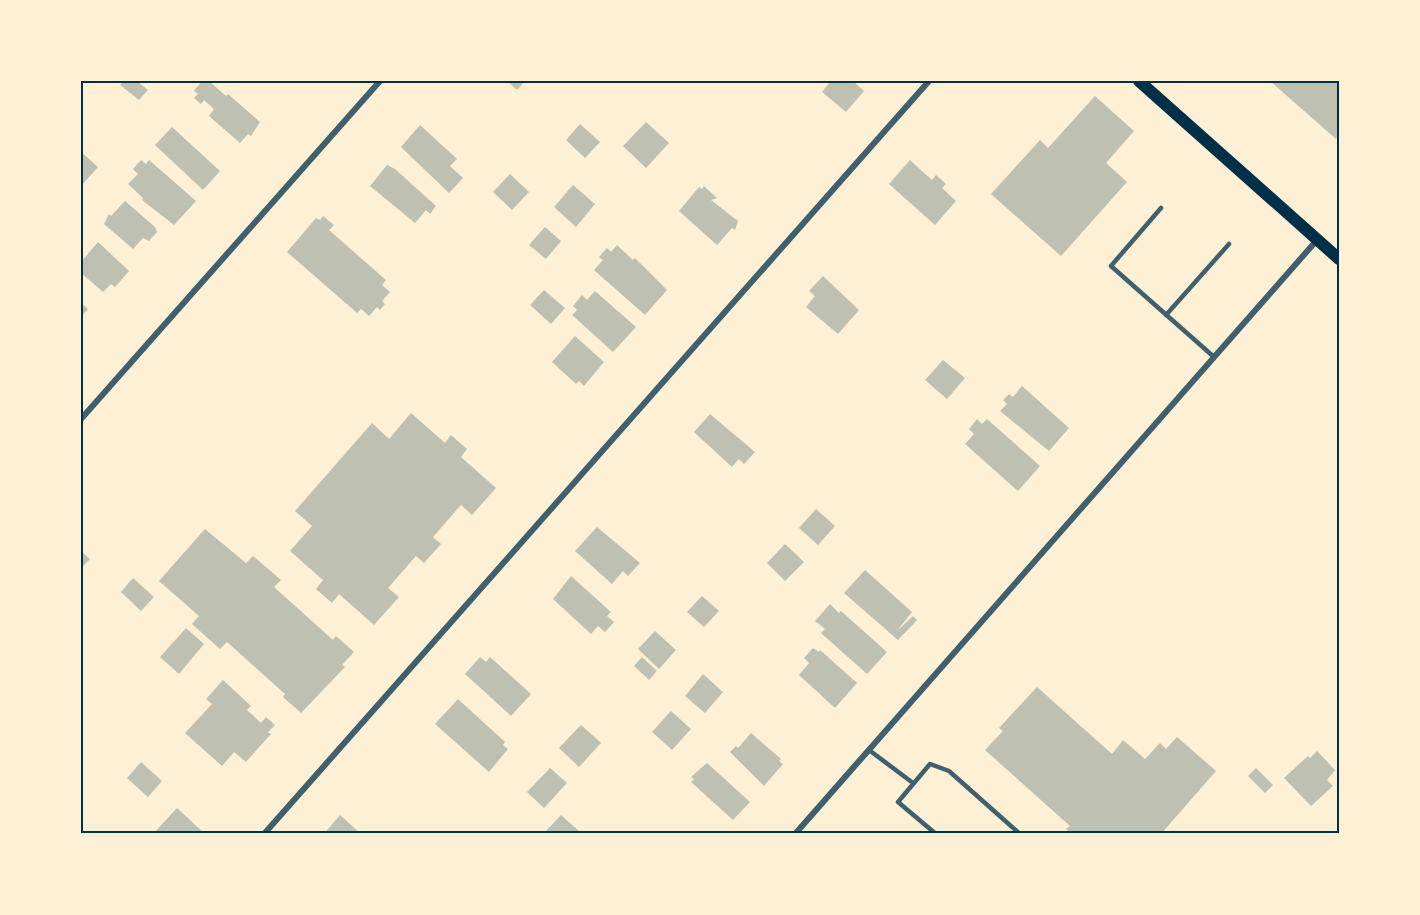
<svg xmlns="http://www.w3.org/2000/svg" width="1420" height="915" font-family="'Exo 2',sans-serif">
  <rect width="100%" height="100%" fill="#fdf0d5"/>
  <path fill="#bec0b2" d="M124,81H137L148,90L139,100L120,85Z
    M202,81H209L226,96L228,94L260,122L251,136L248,134L240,143L209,116L214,109L204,100L201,104L194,98L198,94L194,91Z
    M507,81H525L517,90Z
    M831,81H853L864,91L846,112L822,92Z
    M1270,81H1339V135L1336,139Z
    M1095,96L1134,131L1106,163L1127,182L1061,256L991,194L1040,140L1048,148Z
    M646,122L669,143L646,168L623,146Z
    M580,124L600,142L585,158L566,140Z
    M420,125L457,159L450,166L463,178L449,193L401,147Z
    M172,127L220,171L203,190L155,145Z
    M81,152L98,167L81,186Z
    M141,160L146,164L149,160L196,201L174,225L142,200L143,198L128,184L138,174L133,169Z
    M910,160L932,180L936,175L946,184L942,188L956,201L935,225L889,184Z
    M387,165L395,169L436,206L430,214L426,210L415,223L370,186Z
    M510,174L529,192L512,210L493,192Z
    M573,185L595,204L576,227L554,207Z
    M704,186L717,198L711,200L738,221L735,230L732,228L717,245L679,211L699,187L702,189Z
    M125,201L155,227L157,232L149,241L143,238L133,249L104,224L109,214L111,216Z
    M323,216L334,225L329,230L386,280L382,285L390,292L382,301L385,304L380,310L377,307L369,316L361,309L357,313L287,252L316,218L320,220Z
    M545,227L561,241L546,259L529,245Z
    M98,242L129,271L115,287L111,284L103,292L81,273V262Z
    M617,245L633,260L635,258L667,290L645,315L594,270L603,260L599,257L607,248L611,252Z
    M823,276L859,310L838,334L806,307L815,296L809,291Z
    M544,290L565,308L551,324L530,305Z
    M595,291L636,327L613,352L572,315L577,310L573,306L582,295L587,300Z
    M81,303L88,309L81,317Z
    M575,336L604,362L584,386L579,381L576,384L552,362Z
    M943,360L965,378L947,399L925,380Z
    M1022,386L1069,428L1049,451L1000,411L1007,404L1003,400L1009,394L1013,397Z
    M411,413L445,443L451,435L467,449L461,457L496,488L472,515L461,505L433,537L441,544L424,563L416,556L388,588L399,597L374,625L339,594L332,603L316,589L323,580L290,551L312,526L295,511L372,423L389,439Z
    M710,414L755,452L744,464L739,459L732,467L694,432Z
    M977,419L982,424L987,419L1040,466L1018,491L965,444L974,434L969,429Z
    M816,509L835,526L818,545L799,528Z
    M597,527L640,563L628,576L623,571L612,584L575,551Z
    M205,529L246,563L253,556L281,580L274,587L333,640L336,636L354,652L342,665L345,667L301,713L283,697L285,694L227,642L220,649L192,624L199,616L159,581Z
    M785,544L804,562L785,581L767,563Z
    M81,551L90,559L81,568Z
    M865,570L912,612L897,631L913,616L917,620L898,640L844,593Z
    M571,576L611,612L607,616L614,622L605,632L598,626L591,634L553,599Z
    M133,578L154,597L141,611L121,592Z
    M702,596L719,611L704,627L687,612Z
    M830,604L839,613L841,611L887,652L867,674L821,633L825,629L815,621Z
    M186,628L204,644L179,674L160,657Z
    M655,631L676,650L659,669L638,649Z
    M813,648L819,652L820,650L857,683L835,708L799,675L809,663L804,658Z
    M480,657L486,662L490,657L531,694L511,716L465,674Z
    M642,657L657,671L649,680L634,666Z
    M703,674L723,692L705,713L685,696Z
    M223,680L251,706L247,710L261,723L266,717L275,725L268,732L271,734L246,762L234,752L222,766L185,733L212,704L206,699Z
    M1037,687L1112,754L1123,740L1145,759L1160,743L1166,749L1177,737L1216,771L1161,834H1071L1066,829L1070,826L985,750L1003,731L999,728Z
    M458,699L505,742L503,745L508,749L489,772L435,724Z
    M671,711L691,729L672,750L652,732Z
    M581,725L601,743L579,767L559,748Z
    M751,733L781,759L779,761L783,764L764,786L730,752L736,746L738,748Z
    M1317,751L1335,770L1327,780L1333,786L1311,806L1284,778L1308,756L1310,758Z
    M141,762L162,781L148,797L127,778Z
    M707,763L750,802L733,820L691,782L694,779L691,777Z
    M550,768L567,783L544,808L527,792Z
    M1256,768L1273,785L1265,793L1248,776Z
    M177,808L205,834H153Z
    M340,815L361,834H324Z
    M561,815L580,832L543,834Z"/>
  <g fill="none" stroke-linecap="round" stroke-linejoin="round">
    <path stroke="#3f606c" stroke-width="4.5" d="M1161,208L1111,266L1214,357
      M1166,315L1229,244
      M869,750L913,783
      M936,834L898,802L930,764L949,771L1020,834"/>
    <path stroke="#3f606c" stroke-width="6" d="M81,419L380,81
      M264,834L929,81
      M795,834L1317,240"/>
    <path stroke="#003049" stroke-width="12" d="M1139,81L1339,259"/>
  </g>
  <rect width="1420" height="915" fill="none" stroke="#fdf0d5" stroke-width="165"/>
  <rect x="82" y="82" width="1256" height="750" fill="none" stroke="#003049" stroke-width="2"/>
</svg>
